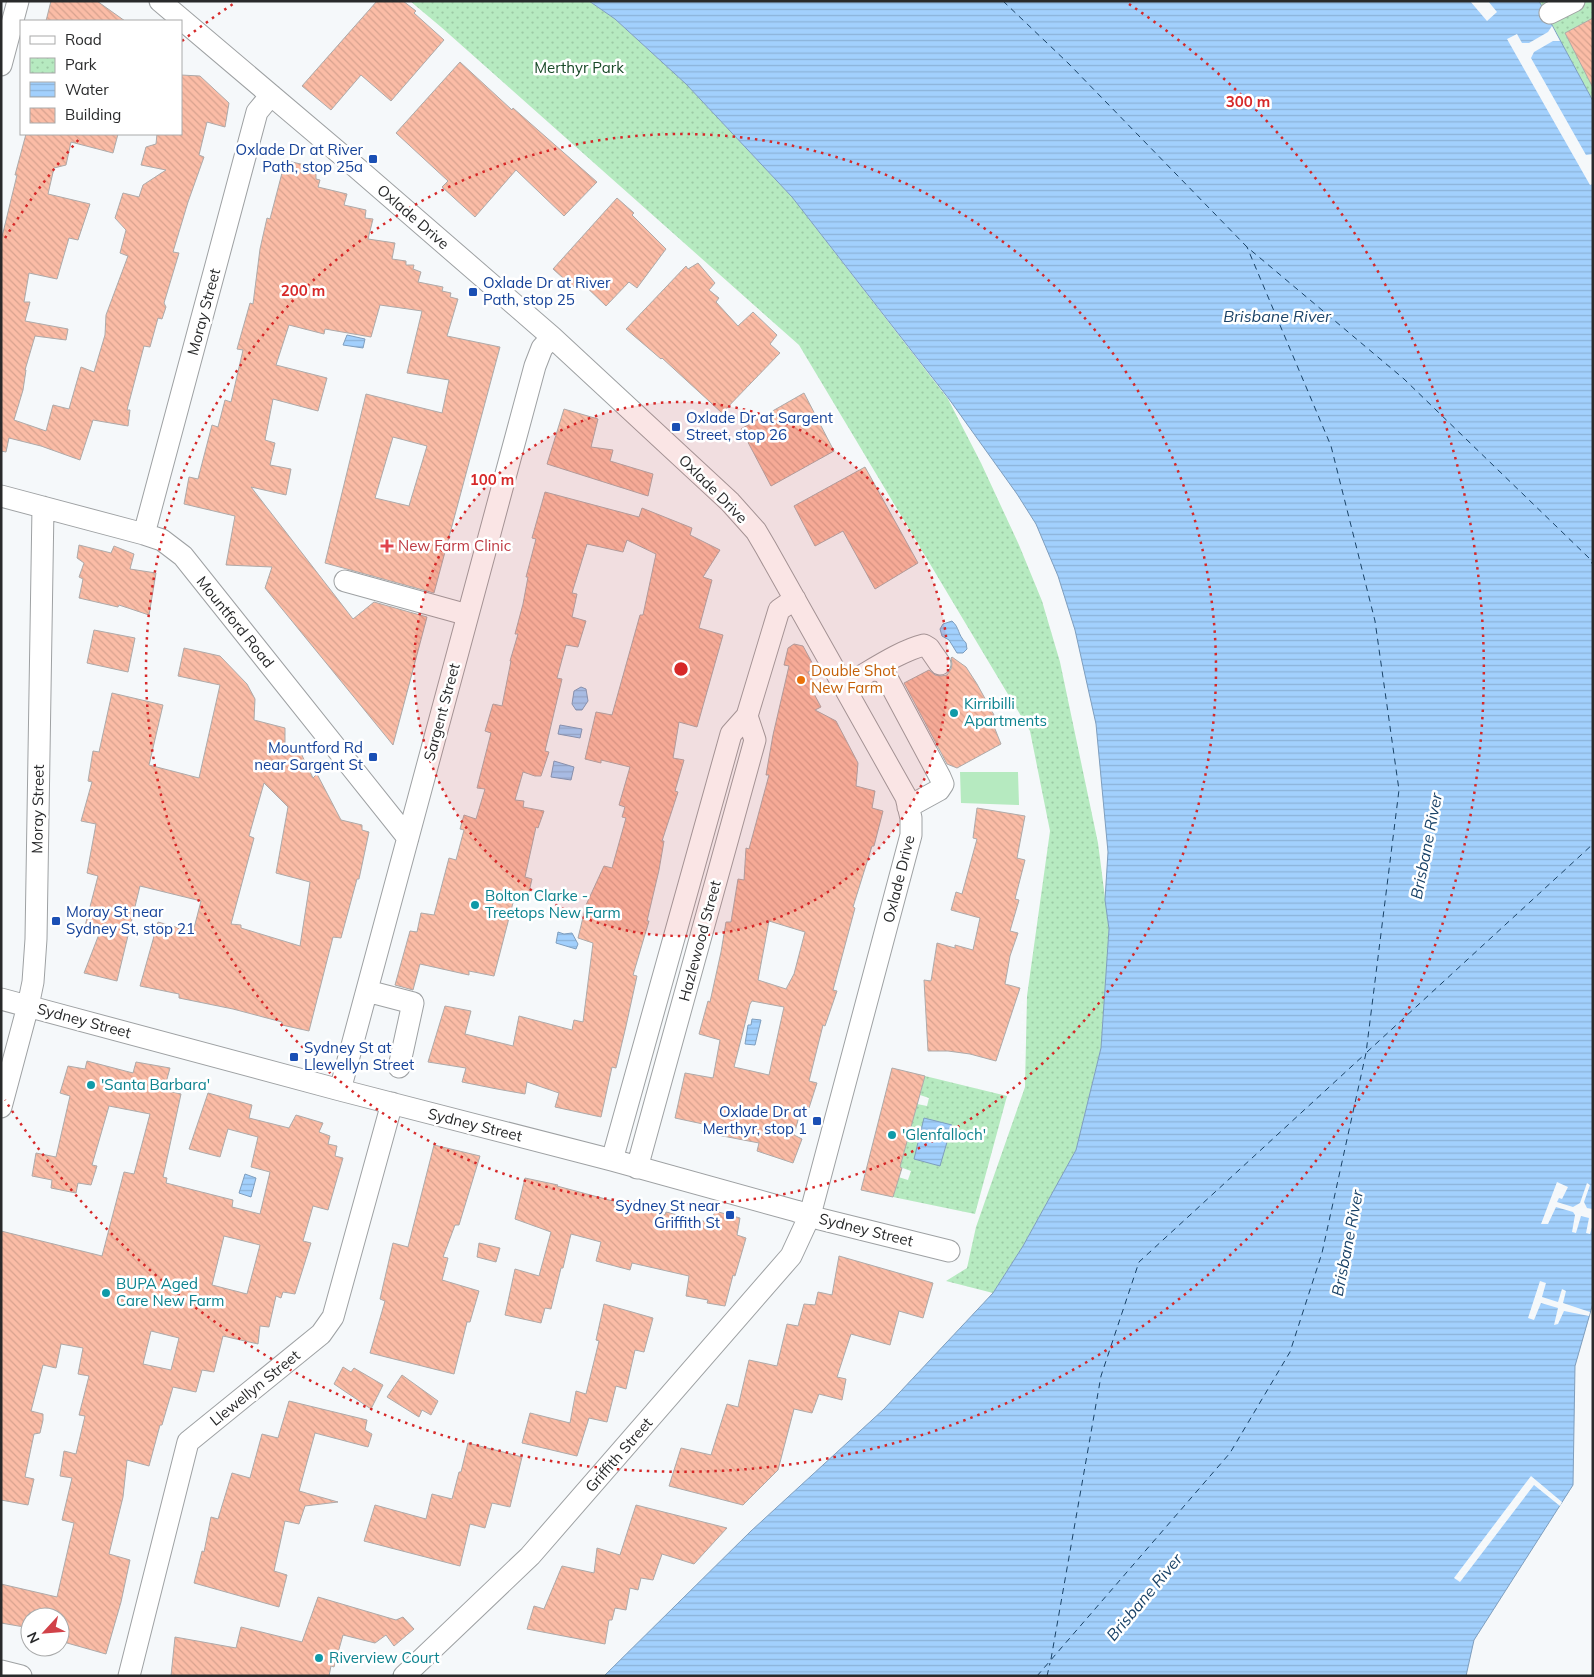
<svg xmlns="http://www.w3.org/2000/svg" width="1594" height="1677" font-family="Mulish,sans-serif">
  <defs>
    <pattern id="park-dots" width="8" height="8" patternUnits="userSpaceOnUse" patternTransform="scale(1.25)"><rect width="8" height="8" fill="#b6eac0"/><path d="M2 2h.1M6 6h.1" fill="none" stroke="#9cc9a5" stroke-width="1.8" stroke-linecap="round"/></pattern>
    <pattern id="water-rules" width="6" height="5" patternUnits="userSpaceOnUse" patternTransform="scale(1.25)"><rect width="6" height="5" fill="#a2d0fd"/><path d="M0 2.5h6" fill="none" stroke="#8cb3d9"/></pattern>
    <pattern id="building-back-hatch" width="6" height="6" patternUnits="userSpaceOnUse" patternTransform="scale(1.25)"><rect width="6" height="6" fill="#fbbca6"/><path d="M-1 5l2 2M0 0l6 6M5-1l2 2" fill="none" stroke="#d7a28f"/></pattern>
  </defs>
  <rect width="100%" height="100%" fill="#f5f8fa"/>
  <path fill="url(#park-dots)" d="M410,1H589L615,19L686,84L792,197L948,399L981,463L1019,545L1042,601L1060,662L1098,843L1109,929L1101,1048L1076,1150L1023,1246L993,1293L946,1281L967,1268L976,1227L1025,1087L1027,996L1050,831L1030,731L799,345L441,27Z
    M1539,1H1593V101Z
    M925,1076L1007,1096L975,1214L893,1197L896,1187L895,1176L908,1180L911,1171L900,1167L917,1104L927,1106L929,1098L920,1095Z"/>
  <path fill="#b6eac0" d="M960,772H1018L1019,805L961,803Z"/>
  <path fill="url(#water-rules)" stroke="#7e9ebe" d="M589,1H1539L1593,101V1303L1575,1366L1573,1485L1474,1640L1466,1676H604L751,1531L884,1409L993,1293L1023,1246L1076,1150L1101,1048L1109,929L1105,900L1108,852L1096,724L1075,630L1058,576L1036,524L1017,494L949,399L792,197L686,84L615,19Z
    M347,335L365,339L363,348L343,345Z
    M952,621C960,628 957,634 966,643L967,649L963,653H957L949,640L942,636L940,629L943,624Z
    M581,687L586,689L588,701L582,710H576L572,704L574,691Z
    M560,725L582,729L580,738L558,734Z
    M554,761L574,767L571,780L551,777Z
    M558,932L564,934L572,933L578,944L576,949L556,943Z
    M752,1019L761,1020L755,1045L745,1044L748,1025H751Z
    M924,1118L952,1125L940,1166L914,1159Z
    M245,1174L256,1178L251,1197L239,1193Z"/>
  <path fill="#f5f8fa" d="M1470,1H1488L1497,12L1487,21Z
    M1552,26L1560,41H1553L1534,52L1531,58L1586,155L1593,154V184L1590,185L1507,39L1517,34L1522,43H1529L1548,32Z
    M1557,1182L1568,1187L1562,1199L1559,1198L1557,1202L1573,1207L1580,1203L1587,1183L1590,1185L1584,1202L1587,1208L1593,1209V1224L1590,1234L1586,1233L1589,1218L1581,1216L1576,1233L1572,1232L1575,1215L1573,1212L1556,1207L1548,1224H1541Z
    M1540,1281L1546,1283L1542,1297L1558,1302L1562,1289L1566,1291L1563,1303L1590,1312L1589,1316L1564,1311L1558,1324L1554,1325L1558,1308L1541,1303L1534,1320L1528,1318Z
    M1531,1476L1562,1502L1560,1506L1534,1485L1460,1582L1454,1578Z"/>
  <g fill="none" stroke-linecap="round" stroke-linejoin="round">
    <path stroke="#1a4368" stroke-width="1" stroke-dasharray="6 5" stroke-linecap="butt" d="M1003,1L1069,64L1247,247L1404,379L1589,558L1593,565
      M1367,1052L1593,844
      M1051,1659L1101,1376L1139,1262L1364,1055
      M1037,1676L1230,1453L1290,1352L1322,1253L1366,1053L1399,790L1375,621L1331,446L1247,247
      M1047,1676L1050,1663"/>
  </g>
  <path fill="url(#building-back-hatch)" stroke="#aeaaa9" fill-rule="evenodd" d="M51,1H97L125,21H46Z
    M377,1H403L416,11L414,13L444,40L391,101L361,75L331,110L302,86Z
    M1593,18V88L1565,33Z
    M460,62L512,110L513,108L597,182L564,216L516,170L475,217L442,187L448,181L396,133Z
    M181,75L200,76L229,103L225,127L207,122L199,155L204,157L188,202L173,252L179,253L164,303L166,307L162,319L158,318L150,347L144,346L127,410H130L128,426L93,420L80,460L41,446L9,438L6,452L1,451V241L17,175H15L26,134H118L113,153L71,142L66,165L54,168L48,194L90,204L78,240L69,238L57,279L29,273L24,302H30L25,321L68,329L66,340L35,336L25,370H26L23,390L14,420L46,431L53,405L69,409L81,367L94,372L105,335L106,315L128,256L120,253L126,230L115,218L123,193L139,197L143,185L166,170L141,165L146,147L156,144L157,134H181Z
    M288,161L309,166L308,173H316V179L320,180L318,187L347,194L344,205L366,210L365,218L373,219L368,239L395,243L392,259L406,261V265H414L413,269L421,272L418,282L443,287L442,291L451,293L450,297L458,299L447,336L500,347L434,593L325,563L366,394L442,413L449,380L407,373L422,311L380,305L371,337L325,329L324,334L289,325L276,365L327,378L318,411L273,399L265,440L275,443L270,465L291,469L286,495L251,487L353,619L374,602L427,617L393,745L265,588L272,567L226,565L235,516L184,504L189,477L198,479L212,425L218,427L225,400L231,402L243,350L237,349L250,303L253,304L260,249L267,218L270,219L282,173L285,174ZM393,437L427,446L409,506L375,498Z
    M617,198L634,213L632,215L666,249L637,288L629,282L606,306L579,280L573,287L553,269Z
    M698,263L715,283L709,290L719,298L716,302L738,326L753,312L777,335L770,344L780,353L722,413L662,358L661,359L626,329L686,266L688,269Z
    M804,393L834,451L771,486L741,429Z
    M564,409L598,419L591,447L613,450L610,461L653,474L648,496L547,464Z
    M865,467L918,563L875,589L843,531L815,546L794,506Z
    M545,492L639,517L642,508L692,528L690,535L720,550L703,577L712,580L699,628L723,635L697,727L679,722L673,758L684,760L675,791L678,792L662,841H664L659,870L647,921H649L633,975L637,976L626,1026L616,1068L612,1067L601,1117L555,1107L559,1093L527,1082L525,1094L497,1089L462,1082L466,1068L428,1062L445,1006L471,1011L465,1034L513,1046L519,1016L572,1030L574,1020L583,1022L593,943L578,938L586,905L604,866L612,868L626,818L622,817L625,807L619,805L630,767L601,760V763L585,759L596,712L612,715L640,615H643L656,554L627,540L623,552L587,544L572,593L577,594L572,617L586,621L578,647L566,645L557,678L562,679L545,751L549,752L541,776H535L523,772L515,800L524,801L523,807L544,811L538,828L536,827L525,877L532,879L528,896L515,895L494,976L469,971V975L420,964L413,990L395,985L410,931L417,932L421,913L434,915L449,858L456,860L464,830L460,829L464,815L476,819L485,789L477,788L491,733L485,731L493,704L502,706L511,661H510L518,634H515L523,604L528,577H526L536,539L532,538Z
    M79,545L111,553L114,546L134,554L130,569L156,573L149,615L119,605L118,607L79,598L83,579L79,577L84,563L77,558Z
    M94,630L135,638L128,672L87,663Z
    M794,644L803,646L815,668L808,672L817,688L812,690L821,707L815,710L836,721L858,763L856,786L875,791L872,808L883,811L874,846H872L853,907L855,908L833,990L837,991L825,1026L823,1025L809,1081L817,1083L809,1108L802,1105L794,1135L802,1139L793,1163L757,1151L759,1143L702,1132L703,1124L675,1118L685,1073L713,1078L720,1040L699,1034L708,1001L710,1002L721,952L726,922H731L738,879L744,880L746,848L749,849L769,775H766L773,735L789,666L784,665L788,648ZM769,921L805,932L794,974L786,989L758,980ZM752,1001L784,1007L769,1075L734,1067L750,1004Z
    M184,648L220,656L247,684L255,699L254,720L285,728V748L296,743L313,778L317,774L341,820L362,825V830L369,832L359,879H357L341,938L333,937L309,1031L282,1025V1022L233,1009L179,998V994L140,986L158,922L193,932L201,901L140,886L117,981L84,973L101,929L85,926L98,876L87,873L96,824L81,821L92,782L88,781L93,751L99,752L112,693L163,705L149,765L199,778L220,685L178,676ZM264,783L288,807L276,873L310,882L300,946L241,928V925L231,924L254,838L249,836Z
    M952,657L966,667L977,684L994,715L991,719L1001,744L957,768L947,764L904,683L929,670L935,675L941,676L947,675L951,669L952,664L951,658Z
    M977,808L1025,816L1017,858L1025,860L1015,899L1019,900L1010,931L1018,933L1010,956L1005,984L1020,988L996,1061L970,1054L948,1051H928L924,980L931,981L937,943L955,948V945L973,950L980,918L951,910L956,892L962,894L977,839L973,838Z
    M87,1061L133,1073L136,1062L170,1068L164,1090L181,1094L163,1177L167,1178L166,1183L233,1200L232,1207L260,1214L270,1172L251,1167L258,1137L228,1129L220,1157L189,1149L208,1093L252,1105L249,1118L289,1128L296,1115L323,1123L319,1132L330,1136L328,1144L337,1146L335,1156L343,1158L328,1210L313,1206L303,1241L311,1243L295,1294L283,1292L281,1298L276,1296L269,1327L260,1326L258,1344L223,1336L214,1372L202,1370L196,1392L173,1387L162,1425H160L149,1466L127,1460L123,1497L109,1554L130,1560L121,1602L106,1654L60,1641V1617H30V1628L1,1623V1584L57,1597L74,1523L62,1520L72,1478L60,1476L64,1451L76,1454L85,1416L79,1415L89,1376L78,1374L83,1348L61,1344L56,1368L43,1365L31,1411L43,1414V1420L40,1433L34,1434L25,1477L34,1479L28,1505L1,1500V1231L102,1256L124,1172L134,1174L150,1114L109,1106L92,1165L97,1166L91,1185L78,1183L76,1193L51,1188L52,1180L32,1176L36,1153L56,1157L70,1096L60,1093L68,1066L85,1069ZM224,1236L260,1245L247,1294L212,1285ZM151,1331L179,1338L171,1370L143,1364Z
    M892,1068L925,1076L900,1167L902,1168L893,1197L861,1190Z
    M434,1145L480,1156L459,1225H455L443,1257L448,1258L442,1280L479,1291L470,1322H467L454,1374L370,1353L385,1301L380,1299L393,1243L408,1247Z
    M525,1178L558,1185L557,1186L665,1215L666,1212L711,1223L715,1211L740,1218L737,1235L746,1238L735,1276L733,1275L725,1306L707,1303L708,1300L686,1296L689,1276L632,1263L630,1270L596,1261L601,1242L571,1234L563,1268H561L551,1309L545,1308L541,1323L505,1315L515,1269L539,1276L551,1232L515,1219Z
    M479,1243L500,1248L496,1262L477,1257Z
    M839,1256L933,1283L923,1318L899,1311L890,1345L851,1334L837,1377L846,1379L842,1400L819,1394L812,1413L794,1409L778,1470L743,1505L669,1486L681,1448L711,1455L727,1404L738,1407L749,1360L777,1366L787,1324L798,1326L804,1304L815,1305L818,1292L832,1295Z
    M604,1304L653,1318L644,1352L635,1350L626,1389L616,1386L607,1422L589,1418L577,1456L522,1443L530,1413L570,1423L576,1391L586,1394L599,1341L596,1340Z
    M343,1367L351,1372L354,1368L383,1385L371,1409L334,1384Z
    M402,1375L438,1401L431,1415L422,1410L419,1417L387,1397Z
    M289,1401L367,1420L365,1430L372,1434L368,1447L315,1433L299,1491L338,1502L305,1506L299,1524L285,1521L274,1571L287,1575L279,1607L194,1583L202,1551L204,1552L211,1517L218,1519L232,1473L250,1478L262,1434L278,1438Z
    M468,1443L522,1457L510,1507L492,1503L485,1528L470,1524L460,1566L364,1541L375,1505L426,1519L432,1494L452,1499L459,1472H461Z
    M636,1505L727,1528L694,1564L662,1554L653,1580L641,1578L638,1590L630,1588L626,1610L615,1608L612,1620H609L605,1644L527,1629L534,1606L544,1609L562,1566L594,1573L597,1548L620,1555Z
    M318,1597L396,1620L403,1617L414,1629L394,1646L386,1635L375,1643L343,1635L334,1667L331,1666L329,1676H171L175,1637L236,1648L241,1627L302,1642Z"/>
  <g fill="none" stroke-linecap="round" stroke-linejoin="round">
    <g stroke="#9ea1a3" stroke-width="23">
      <path id="minor" d="M160,1L350,162L552,337L730,502L756,531L766,548L906,797L911,818V835L810,1215L791,1256L530,1556L404,1676
        M1550,13L1574,1
        M1,65L18,1
        M1,496L144,534L162,540L183,556L408,838
        M144,534L257,112L271,95
        M345,581L468,615
        M874,670L882,671L886,676L940,777L943,784L939,790L908,807
        M844,686C868,673 899,651 924,645L929,648L940,664
        M367,991L413,1003L399,1067
        M1,999L340,1090L612,1160L796,1211L820,1219L949,1251
        M340,1090L535,366L542,348L552,337
        M1,1107L28,1006L33,982L36,939L43,507
        M612,1160L731,734L747,716L779,610L795,599
        M637,1168L755,740L747,716
        M1,1671L21,1676
        M129,1676L188,1442L321,1334L333,1317L392,1103"/>
    </g>
    <use href="#minor" stroke="#fff" stroke-width="21"/>
  </g>
  <circle cx="681" cy="669" r="267" fill="#d62828" fill-opacity=".12"/>
  <g fill="none" stroke="#d62828" stroke-width="2.5" stroke-dasharray="2.5 5">
    <circle cx="681" cy="669" r="267"/>
    <circle cx="681" cy="669" r="535"/>
    <path d="M5 238A802 802 0 0 1 80 138M182 41A802 802 0 0 1 233 4M1129 4A802 802 0 1 1 5 1100"/>
  </g>
  <g fill="#1a4fb4" stroke="#fff" stroke-width="2">
    <rect x="368" y="154" width="10" height="10" rx="2.5"/>
    <rect x="468" y="287" width="10" height="10" rx="2.5"/>
    <rect x="671" y="422" width="10" height="10" rx="2.5"/>
    <rect x="368" y="752" width="10" height="10" rx="2.5"/>
    <rect x="51" y="916" width="10" height="10" rx="2.5"/>
    <rect x="289" y="1052" width="10" height="10" rx="2.5"/>
    <rect x="812" y="1116" width="10" height="10" rx="2.5"/>
    <rect x="725" y="1210" width="10" height="10" rx="2.5"/>
  </g>
  <path fill="#e0444e" stroke="#fff" stroke-width="2" d="M384.5 538.5h5v5h5v5h-5v5h-5v-5h-5v-5h5z"/>
  <circle fill="#e8710a" stroke="#fff" stroke-width="2" cx="801" cy="680" r="5"/>
  <g fill="#0f9aa8" stroke="#fff" stroke-width="2">
    <circle cx="954" cy="713" r="5"/>
    <circle cx="475" cy="905" r="5"/>
    <circle cx="91" cy="1085" r="5"/>
    <circle cx="892" cy="1135" r="5"/>
    <circle cx="106" cy="1293" r="5"/>
    <circle cx="319" cy="1658" r="5"/>
  </g>
  <g text-anchor="middle" stroke-width="5" stroke-linejoin="round" paint-order="stroke">
    <g font-size="15" fill="#184927" stroke="#fff">
      <text x="579" y="73">Merthyr Park</text>
    </g>
    <g font-size="15" fill="#164399" stroke="#fff" text-anchor="end">
      <text x="363" y="155">Oxlade Dr at River<tspan x="363" dy="17">Path, stop 25a</tspan></text>
      <text x="483" y="288" text-anchor="start">Oxlade Dr at River<tspan x="483" dy="17">Path, stop 25</tspan></text>
      <text x="686" y="423" text-anchor="start">Oxlade Dr at Sargent<tspan x="686" dy="17">Street, stop 26</tspan></text>
      <text x="363" y="753">Mountford Rd<tspan x="363" dy="17">near Sargent St</tspan></text>
      <text x="66" y="917" text-anchor="start">Moray St near<tspan x="66" dy="17">Sydney St, stop 21</tspan></text>
      <text x="304" y="1053" text-anchor="start">Sydney St at<tspan x="304" dy="17">Llewellyn Street</tspan></text>
      <text x="807" y="1117">Oxlade Dr at<tspan x="807" dy="17">Merthyr, stop 1</tspan></text>
      <text x="720" y="1211">Sydney St near<tspan x="720" dy="17">Griffith St</tspan></text>
    </g>
    <g font-size="15" fill="#292a2b" stroke="#fff">
      <text transform="translate(413 217) rotate(41)" y="5">Oxlade Drive</text>
      <text transform="translate(204 312) rotate(-75)" y="5">Moray Street</text>
      <text transform="translate(713 489) rotate(45)" y="5">Oxlade Drive</text>
      <text transform="translate(235 622) rotate(51)" y="5">Mountford Road</text>
      <text transform="translate(442 712) rotate(-75)" y="5">Sargent Street</text>
      <text transform="translate(38 809) rotate(-89)" y="5">Moray Street</text>
      <text transform="translate(899 879) rotate(-76)" y="5">Oxlade Drive</text>
      <text transform="translate(700 941) rotate(-75)" y="5">Hazlewood Street</text>
      <text transform="translate(84 1021) rotate(15)" y="5">Sydney Street</text>
      <text transform="translate(475 1125) rotate(14)" y="5">Sydney Street</text>
      <text transform="translate(866 1230) rotate(14)" y="5">Sydney Street</text>
      <text transform="translate(255 1388) rotate(-39)" y="5">Llewellyn Street</text>
      <text transform="translate(619 1455) rotate(-49)" y="5">Griffith Street</text>
    </g>
    <g font-size="15" fill="#be3a42" stroke="#fff" text-anchor="start">
      <text x="398" y="551">New Farm Clinic</text>
    </g>
    <g font-size="15" fill="#c56008" stroke="#fff" text-anchor="start">
      <text x="811" y="676">Double Shot<tspan x="811" dy="17">New Farm</tspan></text>
    </g>
    <g font-size="15" fill="#0d838f" stroke="#fff" text-anchor="start">
      <text x="964" y="709">Kirribilli<tspan x="964" dy="17">Apartments</tspan></text>
      <text x="485" y="901">Bolton Clarke -<tspan x="485" dy="17">Treetops New Farm</tspan></text>
      <text x="101" y="1090">'Santa Barbara'</text>
      <text x="902" y="1140">'Glenfalloch'</text>
      <text x="116" y="1289">BUPA Aged<tspan x="116" dy="17">Care New Farm</tspan></text>
      <text x="329" y="1663">Riverview Court</text>
    </g>
    <g font-size="16" font-style="italic" fill="#1a4368" stroke="#fff">
      <text x="1277" y="322">Brisbane River</text>
      <text transform="translate(1426 846) rotate(-79)" y="6">Brisbane River</text>
      <text transform="translate(1347 1243) rotate(-79)" y="6">Brisbane River</text>
      <text transform="translate(1144 1597) rotate(-50)" y="6">Brisbane River</text>
    </g>
  </g>
  <circle cx="681" cy="669" r="8" fill="#d62828" stroke="#fff" stroke-width="2.5"/>
  <g font-size="15" text-anchor="middle" font-weight="bold" fill="#d62828" stroke="#fff" stroke-width="5" stroke-linejoin="round" paint-order="stroke">
    <text x="1248" y="107">300 m</text>
    <text x="303" y="296">200 m</text>
    <text x="492" y="485">100 m</text>
  </g>
  <rect width="1594" height="1677" fill="none" stroke="#292a2b" stroke-width="5"/>
  <rect x="20" y="20" width="162" height="115" fill="#ffffff" stroke="#a9aaaa"/>
  <rect x="30" y="36" width="25" height="8" fill="#ffffff" stroke="#a9aaaa"/>
  <text x="65" y="45" font-size="15" fill="#292a2b">Road</text>
  <rect x="30" y="58" width="25" height="15" fill="url(#park-dots)" stroke="#a9aaaa"/>
  <text x="65" y="70" font-size="15" fill="#292a2b">Park</text>
  <rect x="30" y="82" width="25" height="15" fill="url(#water-rules)" stroke="#a9aaaa"/>
  <text x="65" y="95" font-size="15" fill="#292a2b">Water</text>
  <rect x="30" y="108" width="25" height="15" fill="url(#building-back-hatch)" stroke="#a9aaaa"/>
  <text x="65" y="120" font-size="15" fill="#292a2b">Building</text>
  <g transform="translate(45 1632) rotate(244)"><circle r="24" fill="#ffffff" stroke="#a9aaaa"/>
  <path d="M0-4L9 19L0 12L-9 19Z" fill="#d14249"/>
  <text y="-8" font-size="14" font-weight="bold" text-anchor="middle" fill="#292a2b">N</text>
  </g>
</svg>
